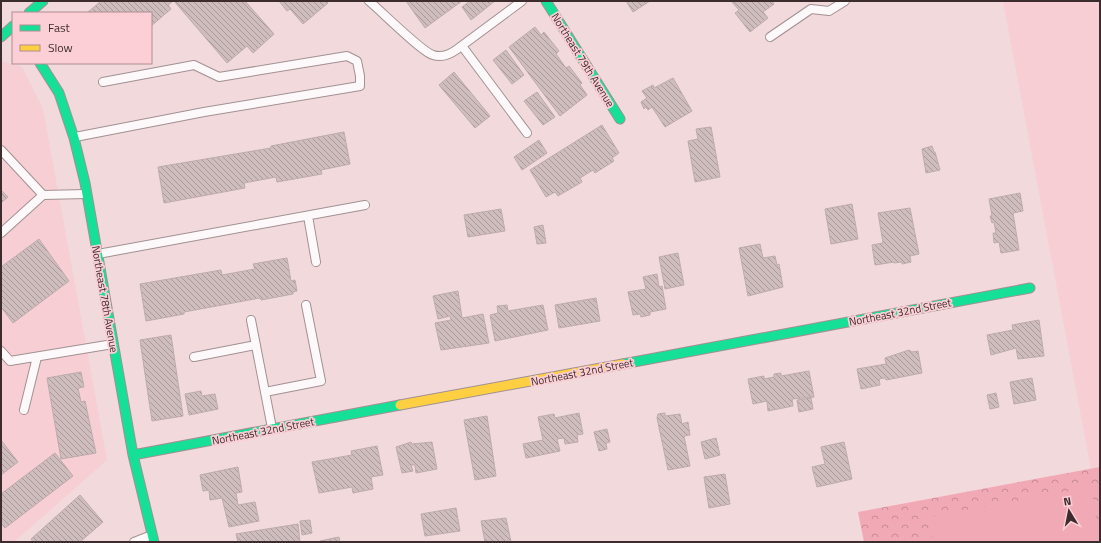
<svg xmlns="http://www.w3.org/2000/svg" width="1101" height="543" font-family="'Titillium Web',sans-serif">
  <defs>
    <pattern id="park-crowns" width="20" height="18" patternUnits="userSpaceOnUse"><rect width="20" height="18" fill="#f2a9b6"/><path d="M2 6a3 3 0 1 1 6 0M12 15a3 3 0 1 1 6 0" fill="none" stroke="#c58a94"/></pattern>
    <pattern id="building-back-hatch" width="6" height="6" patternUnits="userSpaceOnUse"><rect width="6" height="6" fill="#cfbcbd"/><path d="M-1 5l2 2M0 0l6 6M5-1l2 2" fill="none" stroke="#a9999a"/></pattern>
  </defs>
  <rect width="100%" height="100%" fill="#f1d9dc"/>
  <path fill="#f6ced3" d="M1003,1H1100V467L1091,469Z
    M1,61L22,67L43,109L107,460L14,542H1Z"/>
  <path fill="url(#park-crowns)" d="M1100,467V542H864L858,512Z"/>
  <path fill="#f2a9b6" d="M1091,487L1100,542H933L929,517Z"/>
  <path fill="url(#building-back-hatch)" stroke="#beabab" d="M101,1H173L168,5L171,9L151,26V13H87Z
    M174,1H245L274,34L253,53L247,46L227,63Z
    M279,1H326L328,3L303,24L290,9L287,11Z
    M406,1H462L425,28Z
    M470,1H495L471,20L462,7Z
    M626,1H650L633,12Z
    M731,1H772L774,4L763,12L768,18L750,32L735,13L739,10Z
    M535,27L541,35L544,32L559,51L556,54L566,68L569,66L582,83L580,85L587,95L560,116L509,47Z
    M506,50L524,75L512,84L493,60Z
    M454,72L490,116L475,128L439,85Z
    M673,78L692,111L665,127L652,107L648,110L646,107L644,109L641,102L647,98L642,91L653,85L654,88Z
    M537,92L555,117L543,125L524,101Z
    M602,125L619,153L612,158L614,161L595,173L593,170L580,178L582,182L558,196L555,192L546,197L530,170Z
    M711,127L720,177L695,182L688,141L698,139L696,129Z
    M344,132L350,164L321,170L322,174L277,182L276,177L244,183L245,188L164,203L158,167L271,148V146Z
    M539,140L547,153L522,170L514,157Z
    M932,146L934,152H935L940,170L926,173L922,149Z
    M1,190L8,197L1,203Z
    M1020,193L1023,211L1013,213L1019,250L1001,253L999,242L994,243L993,233H996L994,222L992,223L990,216H992L989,199Z
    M852,204L858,239L831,244L825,209Z
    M910,208L919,254L910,256L911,262L902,264V262L894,263V262L875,265L872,245L883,243L878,213Z
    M501,209L505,231L468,237L464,215Z
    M543,225L546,243L537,244L534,227Z
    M39,239L69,281L13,323L1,307V267Z
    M760,244L763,258L775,256L777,265L779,264L783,287L748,296L739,248Z
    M678,253L684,285L665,289L659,257Z
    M287,258L291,281L295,280L297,291L293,292V294L261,300L260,298L184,312V314L146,321L140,284L221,270L222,275L255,269L253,264Z
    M657,274L659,287L662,286L666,309L650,312V315L641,317L640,314L633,315L628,292L646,289L643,277Z
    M458,291L462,318L483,314L489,343L441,350L435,323L451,320L450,316L438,319L433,296Z
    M596,298L600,321L559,328L555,305Z
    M507,305L508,311L543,305L548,330L495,341L490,315L498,313L497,306Z
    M1039,320L1044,356L1018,359L1016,348L991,355L987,335L1013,330L1012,325Z
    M171,335L183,416L152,421L140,340Z
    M909,350L912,352L918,351L922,373L886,380L885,378L879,379L880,385L861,389L857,369L886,364L885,358Z
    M809,371L814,397L792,399L793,406L768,411L767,401L753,404L748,379L764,376V379L774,377V374L781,373V376Z
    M81,372L84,387L78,388L81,402L85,401L96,453L61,459L47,378Z
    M1032,378L1036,400L1014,404L1010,382Z
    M201,391L202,396L215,394L218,409L189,415L185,394Z
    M996,393L999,407L990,409L987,395Z
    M811,398L813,409L799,412L797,400Z
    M579,413L583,434L577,435L578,442L565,444L564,438L557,439L560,451L526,458L523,444L543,440L538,417L554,414L555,418Z
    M665,413V416L680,414L682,424L688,422L690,435L684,436L690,466L668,470L657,418L658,414Z
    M487,416L496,476L475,480L464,420Z
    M607,429L610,442L606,443L607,449L599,451L594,432Z
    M716,438L720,455L705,459L701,442Z
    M1,440L18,462L1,475Z
    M411,442L412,444L432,442L437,469L416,473L415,465H411L413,471L402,473L396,447Z
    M844,442L852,479L817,487L812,467L825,464L821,447Z
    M377,446L383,475L371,477L373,489L353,493L352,487L319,493L312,462L352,455L351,451Z
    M55,453L73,476L5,528L1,523V494Z
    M238,467L242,492L236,493L238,505L255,502L259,521L229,527L222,498L210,500L209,490L203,491L200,475Z
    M725,474L730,504L709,508L704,477Z
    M80,495L103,522L80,542H33L31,539Z
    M456,508L460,531L425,536L421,514Z
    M506,518L511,542H485L481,521Z
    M310,520L312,533L302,535L300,521Z
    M298,524L300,542H238L236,534Z
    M339,537L340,542H320V541Z"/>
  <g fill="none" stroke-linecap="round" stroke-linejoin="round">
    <g stroke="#a29092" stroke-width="10">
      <path id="lane" d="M369,1C381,11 422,52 433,55C442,58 449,55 456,50L522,1
        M770,37L811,9L829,11L845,1
        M462,46L527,133
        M75,137L204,112L360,86V76L357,61L347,56L219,77L194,65L103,82
        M1,150L43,195
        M308,216L316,262
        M1,233L43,195L86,194
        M98,254L365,205
        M251,320L272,428
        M1,351L10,361L113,344
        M194,357L256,345
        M265,392L321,381L306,305
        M24,410L37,357
        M134,542L152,535"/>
    </g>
    <g stroke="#a29092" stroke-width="11">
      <path id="fast" d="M546,1L620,119
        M29,13L43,1
        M1,37L13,26
        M40,63L59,93L74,138L85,183L133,455L154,542
        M623,364L1030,288
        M133,455L400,405"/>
    </g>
    <g stroke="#a29092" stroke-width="11">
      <path id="slow" d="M400,405L623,364"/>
    </g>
    <use href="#lane" stroke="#fdf9fa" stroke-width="8"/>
    <use href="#fast" stroke="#16e098" stroke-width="9"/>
    <use href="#slow" stroke="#ffcf43" stroke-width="9"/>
  </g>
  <g text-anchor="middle" stroke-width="3.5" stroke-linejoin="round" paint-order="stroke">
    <g font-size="11" fill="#3d2c2e" stroke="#fbcfd5">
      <text transform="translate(583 60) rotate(58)" y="4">Northeast 79th Avenue</text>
      <text transform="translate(105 299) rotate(80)" y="4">Northeast 78th Avenue</text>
      <text transform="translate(900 312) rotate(-11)" y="4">Northeast 32nd Street</text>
      <text transform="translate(582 372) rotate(-11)" y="4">Northeast 32nd Street</text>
      <text transform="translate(263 431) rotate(-11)" y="4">Northeast 32nd Street</text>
    </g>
  </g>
  <rect width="1101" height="543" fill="none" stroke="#3d2c2e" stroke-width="4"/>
  <rect x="12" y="12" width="140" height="52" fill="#fbcfd5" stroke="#af8e92"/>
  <rect x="20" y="25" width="20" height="6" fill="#16e098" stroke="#af8e92"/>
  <text x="48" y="32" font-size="12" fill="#3d2c2e">Fast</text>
  <rect x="20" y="45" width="20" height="6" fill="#ffcf43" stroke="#af8e92"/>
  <text x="48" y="52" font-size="12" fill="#3d2c2e">Slow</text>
  <g transform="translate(1069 511) rotate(350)" stroke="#fbcfd5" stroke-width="3" paint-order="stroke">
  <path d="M0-3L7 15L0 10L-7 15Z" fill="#3d2c2e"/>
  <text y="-6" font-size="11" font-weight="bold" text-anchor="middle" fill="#3d2c2e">N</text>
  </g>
</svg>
